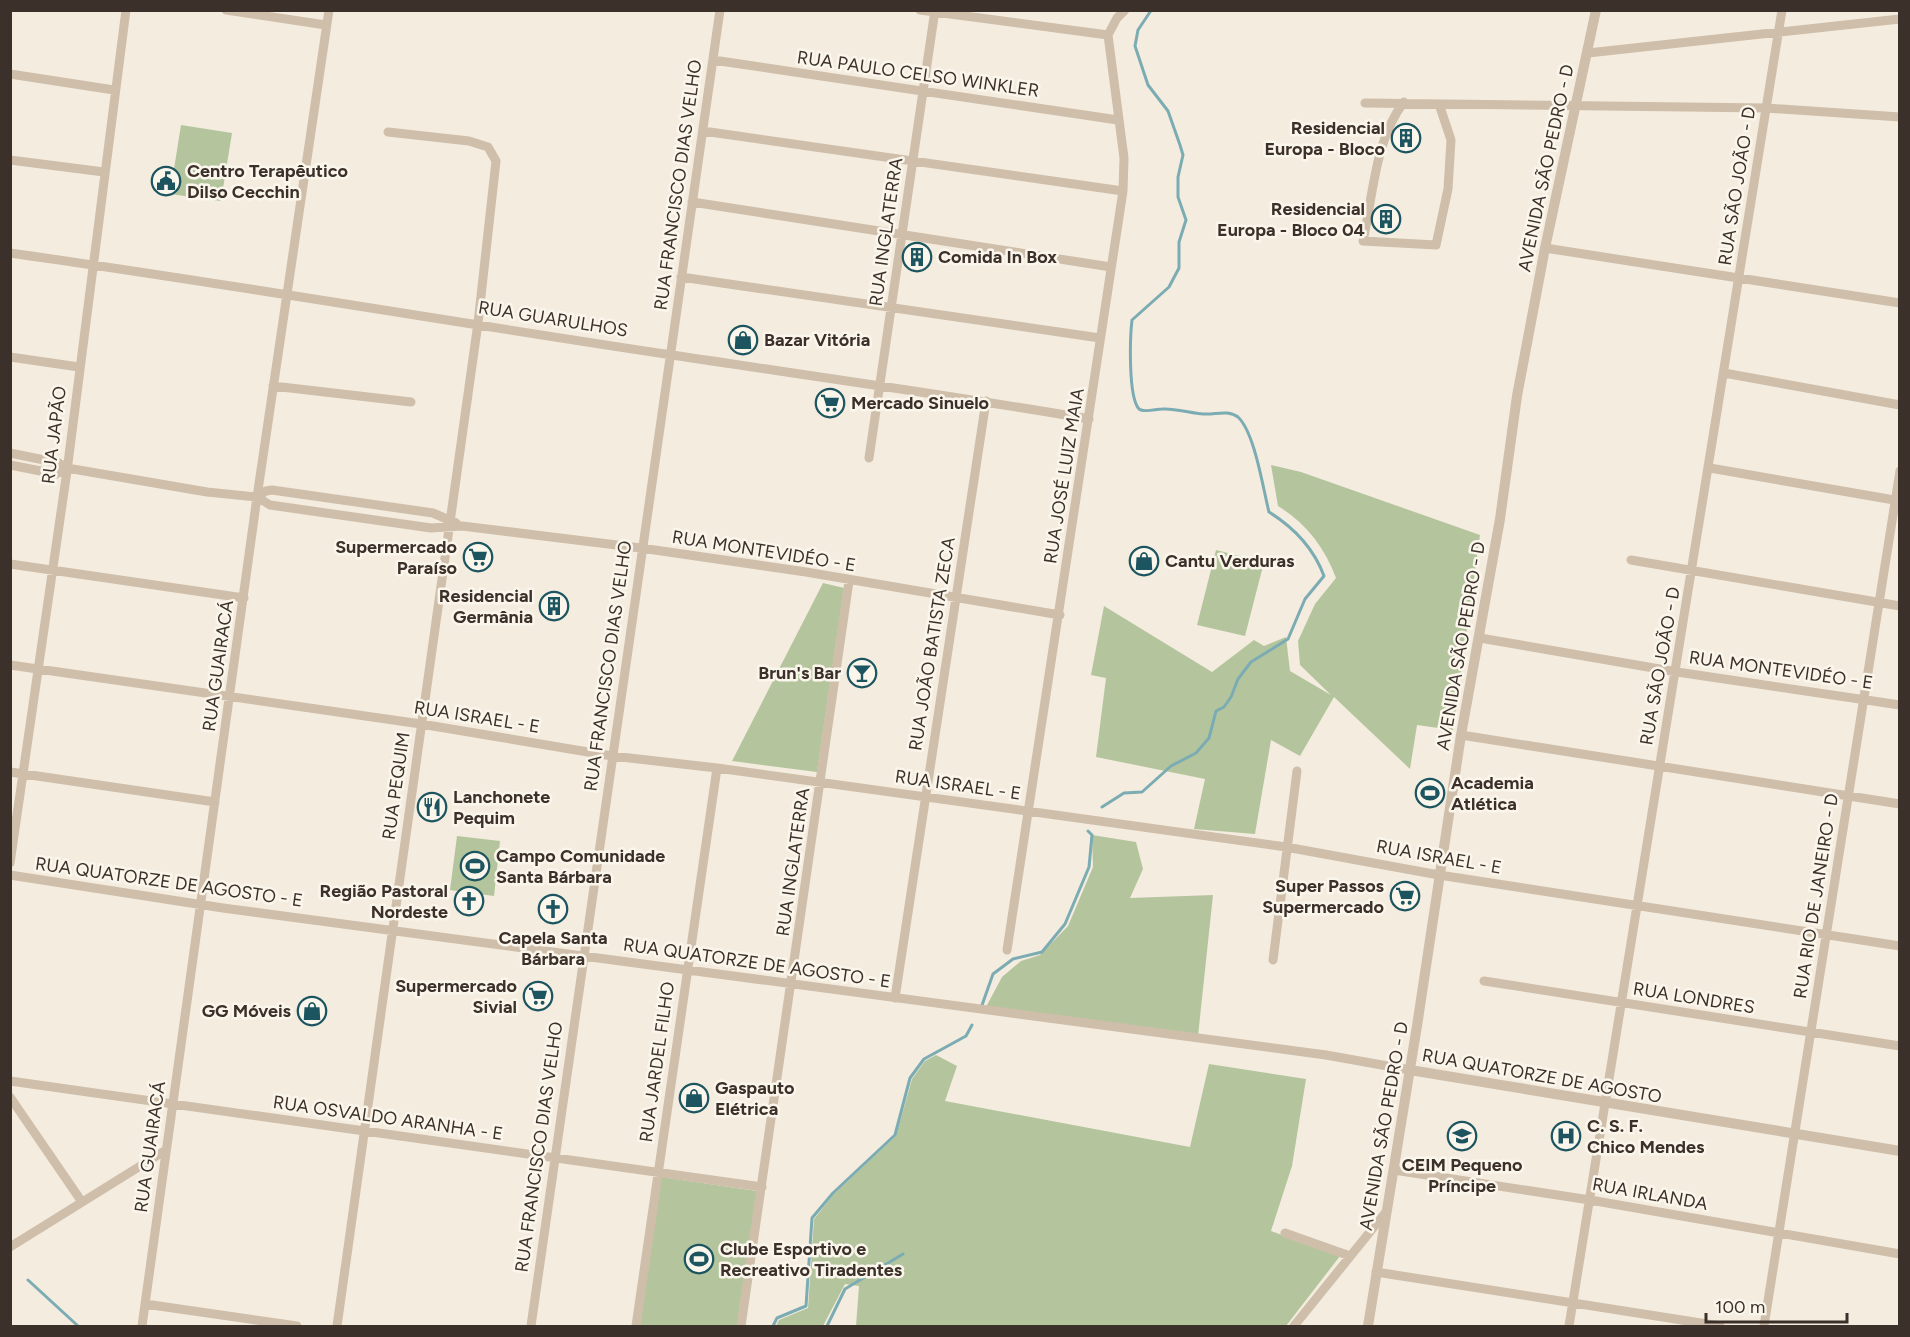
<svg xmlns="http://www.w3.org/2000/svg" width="1910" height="1337" font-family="Figtree,sans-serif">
  <rect width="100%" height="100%" fill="#f4ecdf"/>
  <path fill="#b4c59e" d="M181,125L232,133L221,201L170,194Z
    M1271,465L1301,472L1480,535L1453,730L1417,725L1410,769L1334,697L1300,756L1271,740L1255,834L1194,829L1205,779L1096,757L1106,678L1091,675L1104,606L1212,672L1254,640L1264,646L1286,637L1290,671L1331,695L1300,665L1298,641L1315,604L1336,578C1325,548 1306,523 1278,506Z
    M1216,550L1264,562L1245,636L1197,625Z
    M823,583L844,588L817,772L732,761Z
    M1092,835L1136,842L1143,869L1130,898L1213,895L1198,1036L986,1007L1002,977L1021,961L1040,955L1068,926L1093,867Z
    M457,836L500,841L494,896L450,890Z
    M936,1055L957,1066L945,1101L1190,1147L1209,1064L1306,1079L1292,1166L1271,1231L1340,1256L1286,1326H856L859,1286L845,1284L823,1326H776L779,1320L808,1308L814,1219L834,1194L896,1136L912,1079L925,1061Z
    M661,1177L757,1191L737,1326H640Z"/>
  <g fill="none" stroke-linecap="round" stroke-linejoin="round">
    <path stroke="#7cacb3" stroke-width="3" d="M1102,807L1124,793L1142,792L1171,766L1196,753L1209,738L1216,711L1224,707L1231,697L1238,679L1251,662L1288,639L1305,599L1324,576C1314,549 1293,527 1269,512C1263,489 1255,433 1238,417C1229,410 1217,414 1207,414C1192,414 1177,408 1162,409C1156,409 1144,413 1139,409C1128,397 1130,337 1132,320L1169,287L1179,268V242L1186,220L1178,197V177L1183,155L1180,145L1168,111L1148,85L1135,46L1138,30L1150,12
      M981,1008L993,974L1013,959L1042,952L1065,924L1089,867L1092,835L1088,831
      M28,1280L78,1326
      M773,1326L777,1318L806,1306L812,1218L833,1193L895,1135L910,1078L924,1059L966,1036L972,1025
      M827,1326L845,1289L903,1254"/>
    <path stroke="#cebeaa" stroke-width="9" d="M226,10L326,25
      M920,10L1108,35
      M1588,53L1900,19
      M713,60L1118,120
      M10,74L114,90
      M1404,102C1375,139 1373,196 1363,241L1436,245L1448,189L1451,140L1439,104
      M1365,103L1766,108L1900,117
      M703,131L1123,191
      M10,160L104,172
      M692,202L1111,267
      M1545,248L1900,303
      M10,253C231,284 451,322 672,355C811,376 950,395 1089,419
      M681,277L1100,338
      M10,357L79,367
      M1724,373L1900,405
      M273,386L411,402
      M10,453L59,463L67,468L207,492L257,497L270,505L431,528L462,526L641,548L806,572L1060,615
      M869,458L935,10
      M10,465L56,474L67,468
      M1710,468L1900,501
      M257,497L266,491L272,490L433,513L456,523
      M1631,560L1900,606
      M10,564L244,598
      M1480,638L1677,672L1900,705
      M10,665L421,724L612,756L717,768L1286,847L1439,875L1900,946
      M1461,735L1900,804
      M10,772L215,802
      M10,863L67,471L126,10
      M10,875L223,908L1326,1055L1410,1070
      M1007,950L1123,191L1124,158L1108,35L1117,18L1125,10
      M1273,960L1297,771
      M1484,981L1900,1046
      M895,998L986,401
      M10,1081L762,1187
      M10,1097L82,1202
      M1394,1170L1590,1200L1900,1254
      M1285,1233L1350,1256
      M10,1247L166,1150
      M1376,1272L1720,1326
      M145,1304L297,1326
      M142,1326L257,497L329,10
      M337,1326L478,323L496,161L488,147L469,141L388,132
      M531,1326L720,10
      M636,1326L717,768
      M741,1326L849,581
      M1294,1326L1386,1212
      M1569,1326L1782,10
      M1764,1326L1900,471"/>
    <path stroke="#cebeaa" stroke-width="10" d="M1410,1070L1900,1151
      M1368,1326L1417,1026L1461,735L1500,519L1517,396L1545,248L1596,10"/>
  </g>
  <defs>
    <g id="building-ring" transform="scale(1.5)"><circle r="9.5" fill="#fbf6ec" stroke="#1c555f" stroke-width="1.5"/><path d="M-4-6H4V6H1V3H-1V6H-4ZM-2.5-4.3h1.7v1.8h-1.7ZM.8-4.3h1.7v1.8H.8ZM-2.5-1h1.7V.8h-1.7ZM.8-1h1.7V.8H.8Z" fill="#1c555f"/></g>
    <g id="civic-ring" transform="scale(1.5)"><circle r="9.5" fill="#fbf6ec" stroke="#1c555f" stroke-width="1.5"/><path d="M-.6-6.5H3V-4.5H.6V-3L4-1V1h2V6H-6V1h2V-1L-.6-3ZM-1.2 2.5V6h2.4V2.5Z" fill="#1c555f"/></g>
    <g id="shop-ring" transform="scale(1.5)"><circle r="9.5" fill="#fbf6ec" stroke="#1c555f" stroke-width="1.5"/><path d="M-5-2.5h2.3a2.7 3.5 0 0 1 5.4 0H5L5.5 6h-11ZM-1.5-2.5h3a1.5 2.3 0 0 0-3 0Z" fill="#1c555f"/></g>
    <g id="supermarket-ring" transform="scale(1.5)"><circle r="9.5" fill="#fbf6ec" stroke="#1c555f" stroke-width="1.5"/><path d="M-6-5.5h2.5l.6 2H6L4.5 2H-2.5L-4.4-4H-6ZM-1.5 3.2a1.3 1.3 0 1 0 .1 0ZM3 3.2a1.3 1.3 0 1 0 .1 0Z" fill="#1c555f"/></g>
    <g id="bar-ring" transform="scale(1.5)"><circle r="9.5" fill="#fbf6ec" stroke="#1c555f" stroke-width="1.5"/><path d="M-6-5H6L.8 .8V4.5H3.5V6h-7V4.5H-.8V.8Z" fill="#1c555f"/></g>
    <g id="stadium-ring" transform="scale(1.5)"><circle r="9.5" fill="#fbf6ec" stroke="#1c555f" stroke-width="1.5"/><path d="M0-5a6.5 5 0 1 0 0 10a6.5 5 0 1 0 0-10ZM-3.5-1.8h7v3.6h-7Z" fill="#1c555f"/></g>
    <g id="restaurant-ring" transform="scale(1.5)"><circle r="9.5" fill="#fbf6ec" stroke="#1c555f" stroke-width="1.5"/><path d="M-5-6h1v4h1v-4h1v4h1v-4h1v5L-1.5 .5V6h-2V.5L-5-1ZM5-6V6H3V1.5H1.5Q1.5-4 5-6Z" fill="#1c555f"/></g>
    <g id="church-ring" transform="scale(1.5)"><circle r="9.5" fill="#fbf6ec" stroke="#1c555f" stroke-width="1.5"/><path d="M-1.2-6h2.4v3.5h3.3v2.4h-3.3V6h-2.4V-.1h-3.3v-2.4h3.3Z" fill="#1c555f"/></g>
    <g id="school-ring" transform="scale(1.5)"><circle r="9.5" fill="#fbf6ec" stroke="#1c555f" stroke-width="1.5"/><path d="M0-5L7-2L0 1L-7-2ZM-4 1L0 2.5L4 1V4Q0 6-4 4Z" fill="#1c555f"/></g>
    <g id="hospital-ring" transform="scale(1.5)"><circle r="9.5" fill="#fbf6ec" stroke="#1c555f" stroke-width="1.5"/><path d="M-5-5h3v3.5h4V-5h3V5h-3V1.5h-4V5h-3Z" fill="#1c555f"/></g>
  </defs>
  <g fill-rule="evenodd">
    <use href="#building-ring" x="1406" y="138"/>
    <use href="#civic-ring" x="166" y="181"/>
    <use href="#building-ring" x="1386" y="219"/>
    <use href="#building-ring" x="917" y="257"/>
    <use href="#shop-ring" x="743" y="340"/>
    <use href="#supermarket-ring" x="830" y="403"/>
    <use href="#supermarket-ring" x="478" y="557"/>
    <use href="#shop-ring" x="1144" y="561"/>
    <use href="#building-ring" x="554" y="606"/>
    <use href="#bar-ring" x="862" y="673"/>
    <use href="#stadium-ring" x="1430" y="793"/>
    <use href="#restaurant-ring" x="432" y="807"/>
    <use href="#stadium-ring" x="475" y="866"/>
    <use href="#supermarket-ring" x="1405" y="896"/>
    <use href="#church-ring" x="469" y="901"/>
    <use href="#church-ring" x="553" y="909"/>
    <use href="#supermarket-ring" x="538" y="996"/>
    <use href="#shop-ring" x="312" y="1011"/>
    <use href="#shop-ring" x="694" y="1098"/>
    <use href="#school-ring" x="1462" y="1136"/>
    <use href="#hospital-ring" x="1566" y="1136"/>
    <use href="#stadium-ring" x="699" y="1259"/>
  </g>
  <g text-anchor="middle" stroke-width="5" stroke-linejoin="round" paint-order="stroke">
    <g font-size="18" fill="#3b312a" stroke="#fbf6ec">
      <text transform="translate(918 74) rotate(8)" y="6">RUA PAULO CELSO WINKLER</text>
      <text transform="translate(1546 168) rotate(-78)" y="6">AVENIDA SÃO PEDRO - D</text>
      <text transform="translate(678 185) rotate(-82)" y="6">RUA FRANCISCO DIAS VELHO</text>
      <text transform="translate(1737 186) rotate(-81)" y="6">RUA SÃO JOÃO - D</text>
      <text transform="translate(886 232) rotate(-82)" y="6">RUA INGLATERRA</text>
      <text transform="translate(553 319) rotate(9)" y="6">RUA GUARULHOS</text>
      <text transform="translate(54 435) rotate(-83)" y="6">RUA JAPÃO</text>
      <text transform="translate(1064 476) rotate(-81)" y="6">RUA JOSÉ LUIZ MAIA</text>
      <text transform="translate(764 551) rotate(9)" y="6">RUA MONTEVIDÉO - E</text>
      <text transform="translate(932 644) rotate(-81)" y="6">RUA JOÃO BATISTA ZECA</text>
      <text transform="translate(1461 646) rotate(-80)" y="6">AVENIDA SÃO PEDRO - D</text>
      <text transform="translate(218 666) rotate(-82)" y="6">RUA GUAIRACÁ</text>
      <text transform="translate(608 666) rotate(-82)" y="6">RUA FRANCISCO DIAS VELHO</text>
      <text transform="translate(1660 666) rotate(-80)" y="6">RUA SÃO JOÃO - D</text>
      <text transform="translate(1781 670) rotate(8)" y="6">RUA MONTEVIDÉO - E</text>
      <text transform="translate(477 717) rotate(9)" y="6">RUA ISRAEL - E</text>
      <text transform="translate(958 785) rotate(8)" y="6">RUA ISRAEL - E</text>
      <text transform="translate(396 786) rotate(-82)" y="6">RUA PEQUIM</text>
      <text transform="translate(1439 857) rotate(10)" y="6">RUA ISRAEL - E</text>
      <text transform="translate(793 862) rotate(-82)" y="6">RUA INGLATERRA</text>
      <text transform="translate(169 882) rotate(8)" y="6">RUA QUATORZE DE AGOSTO - E</text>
      <text transform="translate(1816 896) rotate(-81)" y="6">RUA RIO DE JANEIRO - D</text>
      <text transform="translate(757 963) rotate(8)" y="6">RUA QUATORZE DE AGOSTO - E</text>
      <text transform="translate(1694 998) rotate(9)" y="6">RUA LONDRES</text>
      <text transform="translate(657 1062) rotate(-82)" y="6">RUA JARDEL FILHO</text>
      <text transform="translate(1542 1076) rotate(10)" y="6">RUA QUATORZE DE AGOSTO</text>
      <text transform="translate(388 1118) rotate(8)" y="6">RUA OSVALDO ARANHA - E</text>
      <text transform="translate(1384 1126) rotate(-80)" y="6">AVENIDA SÃO PEDRO - D</text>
      <text transform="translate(150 1147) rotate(-82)" y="6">RUA GUAIRACÁ</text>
      <text transform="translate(539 1147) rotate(-82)" y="6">RUA FRANCISCO DIAS VELHO</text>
      <text transform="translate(1650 1194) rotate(10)" y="6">RUA IRLANDA</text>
    </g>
    <g font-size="18" font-weight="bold" fill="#3b312a" stroke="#fbf6ec" text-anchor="start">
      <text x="1385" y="134" text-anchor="end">Residencial<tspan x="1385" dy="21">Europa - Bloco</tspan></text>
      <text x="187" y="177">Centro Terapêutico<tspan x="187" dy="21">Dilso Cecchin</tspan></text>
      <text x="1365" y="215" text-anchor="end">Residencial<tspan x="1365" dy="21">Europa - Bloco 04</tspan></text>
      <text x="938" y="263">Comida In Box</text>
      <text x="764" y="346">Bazar Vitória</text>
      <text x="851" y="409">Mercado Sinuelo</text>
      <text x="457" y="553" text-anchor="end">Supermercado<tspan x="457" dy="21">Paraíso</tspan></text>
      <text x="1165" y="567">Cantu Verduras</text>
      <text x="533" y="602" text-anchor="end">Residencial<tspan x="533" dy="21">Germânia</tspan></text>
      <text x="841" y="679" text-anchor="end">Brun's Bar</text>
      <text x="1451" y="789">Academia<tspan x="1451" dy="21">Atlética</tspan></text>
      <text x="453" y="803">Lanchonete<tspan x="453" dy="21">Pequim</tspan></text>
      <text x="496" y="862">Campo Comunidade<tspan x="496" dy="21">Santa Bárbara</tspan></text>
      <text x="1384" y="892" text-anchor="end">Super Passos<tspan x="1384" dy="21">Supermercado</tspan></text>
      <text x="448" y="897" text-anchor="end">Região Pastoral<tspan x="448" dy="21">Nordeste</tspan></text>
      <text x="553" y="944" text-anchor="middle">Capela Santa<tspan x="553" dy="21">Bárbara</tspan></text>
      <text x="517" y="992" text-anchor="end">Supermercado<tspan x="517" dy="21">Sivial</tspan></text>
      <text x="291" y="1017" text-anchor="end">GG Móveis</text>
      <text x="715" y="1094">Gaspauto<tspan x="715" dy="21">Elétrica</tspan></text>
      <text x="1587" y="1132">C. S. F.<tspan x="1587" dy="21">Chico Mendes</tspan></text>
      <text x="1462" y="1171" text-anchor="middle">CEIM Pequeno<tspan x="1462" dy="21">Príncipe</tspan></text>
      <text x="720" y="1255">Clube Esportivo e<tspan x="720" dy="21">Recreativo Tiradentes</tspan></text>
    </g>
  </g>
  <rect width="1910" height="1337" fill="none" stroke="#3b312a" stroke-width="24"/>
  <path d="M1706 1313v9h141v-9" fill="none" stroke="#3b312a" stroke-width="3"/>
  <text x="1715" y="1313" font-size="18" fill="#3b312a" stroke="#fbf6ec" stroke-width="4.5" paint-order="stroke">100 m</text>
</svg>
